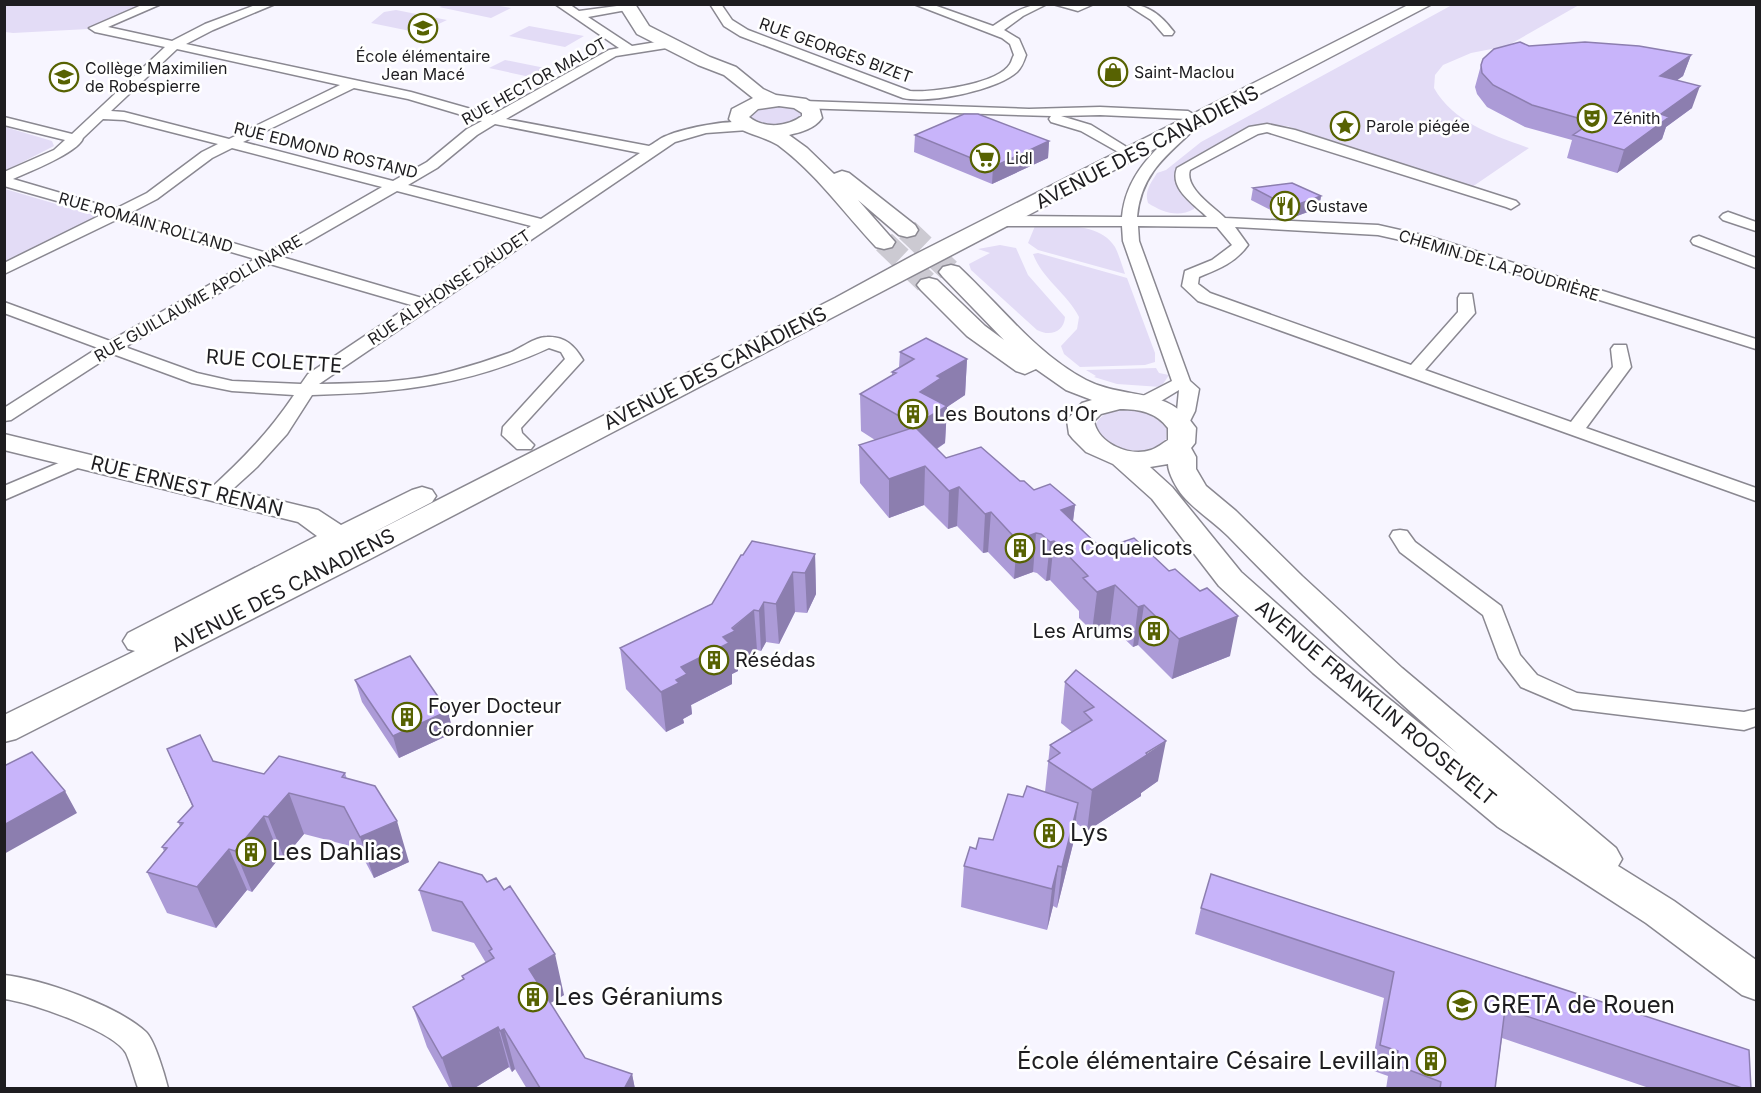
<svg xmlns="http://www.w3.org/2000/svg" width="1761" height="1093" font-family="Inter,sans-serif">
  <rect width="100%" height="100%" fill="#f7f5ff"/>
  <path fill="#e3dcf6" d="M5,5H151L88,29L13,33L5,32Z
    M445,5H494L511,8L491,18L439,7Z
    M1452,5H1579L1507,46L1471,53L1443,65L1435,75L1434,88C1454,123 1493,135 1529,148L1472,187L1287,126L1257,125L1179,166C1170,183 1184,194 1195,206L1194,209C1178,218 1162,212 1148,203C1144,191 1151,183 1157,173L1166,170L1201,142Z
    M396,10L447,20L420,33L371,23L384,12Z
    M529,26L584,36L565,47L509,36Z
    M505,60L545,68L530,77L489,68Z
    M768,105L795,107L802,112L803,116C787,131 766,127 749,118L750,112Z
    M5,127L52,141L54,146L5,171Z
    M5,189L90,214L95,217L5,263Z
    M1035,226C1060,226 1100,222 1115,247C1119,255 1122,265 1125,274L1038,250L1028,243Z
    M1000,245L1016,248L1028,275L1065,317C1064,332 1050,337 1037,330L971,270L969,264L990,253L978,249Z
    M1038,253L1127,278L1155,353V362L1145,365L1080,367L1064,354L1061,346L1077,329L1079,317C1067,293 1043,280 1033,254Z
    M1156,368L1159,373L1169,375L1161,387L1117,384L1094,377L1096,376L1086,370Z
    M1128,409C1143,410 1159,414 1167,428L1166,439C1147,460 1107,451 1095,427C1100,412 1114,410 1128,409Z"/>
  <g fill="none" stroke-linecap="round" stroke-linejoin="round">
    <path stroke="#cccad2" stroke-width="23" stroke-dasharray="23 12" stroke-linecap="butt" d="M907,230L951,272
      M884,242L929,285"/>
    <g stroke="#8a8891" stroke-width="3">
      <path id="street" d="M144,4H161L108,27L172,41L205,24L258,4H275L213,30L186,44L411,92L492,115L609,50L619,48L555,4H569L579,11L632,4V9L588,17L632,46L669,40L675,44L673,47L616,56L506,119L649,146C655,143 660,138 666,136C681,129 743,115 755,126L748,130L706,133L675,142L319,384C363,383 409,383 452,371C471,366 490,360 509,353C520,349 534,337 547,337C565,336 575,346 583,360L521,428L522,433L534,445L531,449H517L502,435L503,427L565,359L561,352L549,348C469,385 399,393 312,395L287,434L257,467L224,497H210L207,493L210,489C243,459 269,432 294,395L232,391L192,383L113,354L11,420L4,421V408L98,348L4,313V302L110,341L255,259L118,219L4,274V263L103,214L4,186V172L54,150L65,140L4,125V117L72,134L165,47L95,32L89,28ZM177,49L340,85L229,139L124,112L111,111ZM354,88L408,99L482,121L467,129L427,162L393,181L243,142ZM103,119L124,120L218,144L202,152L147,193L115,209L13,179C29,172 79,152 83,138ZM495,124L640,153L541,219L408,185L437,168L477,135ZM232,148L382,187L267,253L130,213L157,199L212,158ZM397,191L531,226L422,298L282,257ZM270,264L411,305L308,374L301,384L232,381L197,373L125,347Z
        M710,4H721L732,20L748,30L910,91C932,93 998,84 1010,64C1012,61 1012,58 1014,55L1010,44L1002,38L914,4H931L993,26C1011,14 1025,4 1047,4L1023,16L1004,30L1019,39L1026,55C1024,61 1022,67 1017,72C997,90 930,104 903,98L740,36L724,26Z
        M1053,4H1094L1078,11Z
        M1126,4C1148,4 1161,15 1174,32L1172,35H1164L1151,20Z
        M804,101L1029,109L1100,107L1188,111L1195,115L1188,119L1100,115L1061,116L1091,125L1125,146L1127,149L1125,152L1120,153L1081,131L1051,122L1049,119L1051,116L799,108L797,105Z
        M1192,120L1197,121L1199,124L1197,127C1167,155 1141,173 1137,217H1207C1194,204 1169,189 1177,168L1249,127L1267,124L1295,130L1516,201L1519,204L1511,209L1506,207L1267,132L1258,134L1190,170C1184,188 1214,207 1225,218L1378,225L1431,237L1756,339V349L1427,246L1378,235L1235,227L1248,245C1235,263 1219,269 1199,277L1198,284L1210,293L1411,365L1458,312V298L1460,294H1472L1475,313L1425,370L1571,422L1613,367L1611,349L1614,345H1626L1631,367L1586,428L1756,488V501L1198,301L1182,286L1185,271L1212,260L1232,245L1217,227L1138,226L1139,241L1190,381L1199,389L1195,411L1187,427H1173L1171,423L1177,411L1179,390L1151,407H1137L1135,403L1137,399L1172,381L1123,241L1122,226H1002L994,221L1002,216L1122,217C1126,173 1156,149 1187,121Z
        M1728,212L1756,222V231L1723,220L1720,217L1723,214Z
        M1699,236L1756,258V268L1693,244L1691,241L1693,238Z
        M80,454L87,456L90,460L87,464L4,500V486Z
        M1400,530L1407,531L1415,542L1501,606L1520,655L1537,675L1577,693L1744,712L1756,709V726L1744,730L1573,709L1521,687L1499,658L1483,615L1400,552L1390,536L1393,531Z
        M4,975C42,979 118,1006 146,1032C155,1041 165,1076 168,1088H138C134,1077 131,1064 126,1053C114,1031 30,1002 4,999Z"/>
    </g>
    <g stroke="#8a8891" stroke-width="3">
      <path id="secondary" d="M618,4H635L649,26L710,57L736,67L763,89L776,95L806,99L819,107L822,118C814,129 801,132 789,135L807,148L834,174L842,171L849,173L915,225L918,230L915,235L907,237L899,235L858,200L895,242L892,247L884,249L876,247C844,213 816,173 778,145C762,135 740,134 729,119L732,109L753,98L724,75L698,65L637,34ZM779,106L794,108L802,113V116C787,127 764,129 749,117L758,109Z
        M1410,4H1432L370,559L16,739L4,742V715L135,651L128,649L123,641L128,633L317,536L298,522L4,450V434L318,510L341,525L412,490L422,487L432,490L436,496L432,502L361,539L835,298L914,255Z
        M951,265L959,267C1000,305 1036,354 1086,380C1127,401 1167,385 1196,428L1195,443L1191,448L1196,457V469L1206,486L1236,511L1302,576L1402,668L1616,848L1622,859L1618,866L1674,901L1756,960V1000L1742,995L1646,923L1498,827L1313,673L1219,586L1152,499L1113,464L1086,452L1073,439L1069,434L1067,420L1082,403L1092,400L1066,390L1036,369L1025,374L1016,371L967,336L921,290L917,285L921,280L929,278L937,280L985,326L1004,340L943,277L939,272L943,267ZM1120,409C1139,409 1156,412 1168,428V440C1163,443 1157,448 1151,450C1130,457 1098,444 1094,421L1101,414ZM1168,464C1168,473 1177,489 1183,496C1196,511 1214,522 1228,536C1301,612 1378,684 1458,754L1337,657L1241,572L1172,487L1150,467Z"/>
    </g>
    <use href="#street" fill="#fff" fill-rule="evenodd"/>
    <use href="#secondary" fill="#fff" fill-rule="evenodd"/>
  </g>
  <path fill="#ac9bd7" d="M1529,46L1691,55L1683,76L1677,80L1692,108L1666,127L1662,139L1617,173L1567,158L1572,140L1525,127L1487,107L1477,94L1475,87L1481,65Z
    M915,135L1049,141L1048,158L992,184L914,152Z
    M1253,188L1321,196L1319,208L1294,217L1282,216L1251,200Z
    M900,352L967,359L965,395L947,407L945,443L937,449L946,458L1020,481L1034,490L1075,505L1073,521L1102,549L1230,656L1172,679L1138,645L1133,647L1110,625L1092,631L1079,618V611L1050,580L1046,581L1037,573L1033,572L1014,579L988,552L983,553L957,526L948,529L924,505L889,518L860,483L859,445L875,440L861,431L860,394L892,376V372L899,367Z
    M815,554L816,594L807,613L795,612L779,644L766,642L761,651L757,650L738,667V671L732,674V684L691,705L692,714L683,719L684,723L666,732L626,689L620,648Z
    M1076,670L1158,781L1141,793V796L1087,831L1076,823L1073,844L1057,908L1053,906L1047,930L961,907L964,866L976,849L993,840L1023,797L1045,792L1050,745L1072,732L1061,723L1065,682Z
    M355,680L448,711L453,733L399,758L362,702Z
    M167,749L264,774L345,773L347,779L409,862L374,878L358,848L304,834L284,858L280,857L252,892L247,890L216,928L167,913L147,872L164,851L162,847L180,826L178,822L192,806Z
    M439,862L564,995L550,1003L585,1058L632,1074L635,1089H527L515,1069L512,1072L509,1067L473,1089H450L427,1047L413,1007L463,979L462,976L486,963L474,943L432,931L419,890Z
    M1201,908L1751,1089H1652L1502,1038L1495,1089H1386L1388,1076L1371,1070L1384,998L1195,934Z"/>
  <path fill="#8c7eaf" d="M1691,55L1683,76L1653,97L1660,76Z
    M1700,86L1692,108L1666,127L1662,139L1617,173L1624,150L1661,114Z
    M1049,141L1048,158L992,184L993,167Z
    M1321,196L1319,208L1294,217L1296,205Z
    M967,359L965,395L947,407L945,443L914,463L915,425L920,392L937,376Z
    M925,466L924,505L889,518V479Z
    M959,487L957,526L948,529L949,491Z
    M1075,505L1070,544L1061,510Z
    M991,512L988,552L983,553L985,514Z
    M1036,533L1033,572L1014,579L1017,540Z
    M1054,541L1050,580L1046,581L1050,542Z
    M815,554L816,594L807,613L805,573Z
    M793,572L795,612L779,644L776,604Z
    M1115,585L1110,625L1092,631L1097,592Z
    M764,602L766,642L761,651L759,611Z
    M1144,605L1138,645L1133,647L1138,607Z
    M754,610L757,650L738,667V671L732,674V684L691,705L692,714L683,719L684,723L666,732L661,692L676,680L681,667L723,637Z
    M1238,616L1230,656L1172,679L1179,639Z
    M448,711L453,733L399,758L393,736Z
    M1166,741L1158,781L1141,793V796L1087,831L1092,790Z
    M65,791L77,813L4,854V825Z
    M289,793L304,834L284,858L268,817Z
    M1078,803L1073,844L1057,908L1062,867Z
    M264,816L280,857L252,892L235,851Z
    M397,821L409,862L374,878L360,837Z
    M229,849L247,890L216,928L197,887Z
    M1058,866L1053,906L1047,930L1052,889Z
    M555,954L564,995L539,1010L529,969Z
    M498,1027L509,1067L473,1089H453L442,1058Z
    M504,1029L515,1069L512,1072L500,1031Z
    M632,1074L635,1089H624Z"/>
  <path fill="#c8b4fa" stroke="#8c7eaf" stroke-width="1.5" d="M1520,42L1529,46L1585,42L1639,46L1691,55L1660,76L1700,86L1661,114L1669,117L1624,150L1573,135L1592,122L1532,105L1493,85L1482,73L1481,65L1483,59L1494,49Z
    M964,114H978L1049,141L993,167L915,135Z
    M1292,183L1321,196L1296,205L1284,204L1253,188Z
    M926,338L967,359L937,376L941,378L920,392L947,406L915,425L860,394L896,373L892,372L914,359L900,352Z
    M915,427L946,458L981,447L1020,481H1024L1034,490L1050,484L1075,505L1061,510L1102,549L1134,538L1169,571L1175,569L1200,591L1207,588L1238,616L1179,639L1144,605L1138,607L1115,585L1097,592L1083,578L1088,576L1054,541L1050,542L1041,534L1036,533L1017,540L991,512L985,514L959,487L949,491L925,466L889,479L859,445Z
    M752,541L815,554L805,573L793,572L776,604L764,602L759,611L754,610L732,628L735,631L723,637L729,643L681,667L687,674L676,680L679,683L661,692L620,648L712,604L741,555H743Z
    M410,656L448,711L393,736L355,680Z
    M1076,670L1166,741L1146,753L1147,755L1092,790L1048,761L1060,753L1050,745L1092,720L1084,712L1094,707L1065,682Z
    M200,735L213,761L264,774L279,756L345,773L342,777L375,786L397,821L360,837L344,807L289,793L268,817L264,816L235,851L229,849L197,887L147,872L167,848L162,847L183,823L178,822L193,806L167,749Z
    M32,752L65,791L4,825V766Z
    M1027,786L1078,803L1062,867L1058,866L1052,889L964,866L970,847L976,849L979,838L993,840L1008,794L1023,797Z
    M439,862L482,875L487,882L496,878L504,890L510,886L555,954L529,969L585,1058L632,1074L624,1089L540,1088L504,1029L500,1031L498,1027L442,1058L413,1007L464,979L462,976L494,958L489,951L492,949L462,902L419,890Z
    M1211,874L1749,1050L1751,1089H1745L1505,1009L1495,1089H1440L1441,1082L1396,1065L1398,1051L1380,1045L1394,972L1201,908Z"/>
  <defs>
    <g id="school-ring" transform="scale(1.5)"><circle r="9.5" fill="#fff" stroke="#576202" stroke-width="1.5"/><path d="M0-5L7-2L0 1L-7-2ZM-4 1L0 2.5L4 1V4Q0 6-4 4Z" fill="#576202"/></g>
    <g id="shop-ring" transform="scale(1.5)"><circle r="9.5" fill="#fff" stroke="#576202" stroke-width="1.5"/><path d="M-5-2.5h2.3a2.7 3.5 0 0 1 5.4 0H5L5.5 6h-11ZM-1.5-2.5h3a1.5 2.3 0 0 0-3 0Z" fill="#576202"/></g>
    <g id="theatre-ring" transform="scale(1.5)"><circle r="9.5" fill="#fff" stroke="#576202" stroke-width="1.5"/><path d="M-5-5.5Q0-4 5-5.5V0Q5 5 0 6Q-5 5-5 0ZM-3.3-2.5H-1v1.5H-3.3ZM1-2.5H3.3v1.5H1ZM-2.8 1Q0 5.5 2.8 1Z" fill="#576202"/></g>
    <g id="sight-ring" transform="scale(1.5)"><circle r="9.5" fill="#fff" stroke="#576202" stroke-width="1.5"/><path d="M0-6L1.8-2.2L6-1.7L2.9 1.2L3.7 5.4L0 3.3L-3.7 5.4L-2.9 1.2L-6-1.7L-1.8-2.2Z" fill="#576202"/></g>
    <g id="supermarket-ring" transform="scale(1.5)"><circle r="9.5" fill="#fff" stroke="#576202" stroke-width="1.5"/><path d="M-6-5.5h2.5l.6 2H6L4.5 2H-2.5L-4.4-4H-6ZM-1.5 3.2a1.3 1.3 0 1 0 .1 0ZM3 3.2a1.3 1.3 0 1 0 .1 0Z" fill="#576202"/></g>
    <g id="restaurant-ring" transform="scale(1.5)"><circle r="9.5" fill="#fff" stroke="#576202" stroke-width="1.5"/><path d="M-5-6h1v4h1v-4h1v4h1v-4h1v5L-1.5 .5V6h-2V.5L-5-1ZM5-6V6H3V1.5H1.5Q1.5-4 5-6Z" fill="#576202"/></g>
    <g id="building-ring" transform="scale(1.5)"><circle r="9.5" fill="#fff" stroke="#576202" stroke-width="1.5"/><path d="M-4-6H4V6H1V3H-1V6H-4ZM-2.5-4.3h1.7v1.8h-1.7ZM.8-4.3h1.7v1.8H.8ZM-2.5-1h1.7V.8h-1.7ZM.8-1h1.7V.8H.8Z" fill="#576202"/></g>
    <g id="university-ring" transform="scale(1.5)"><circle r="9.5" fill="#fff" stroke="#576202" stroke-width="1.5"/><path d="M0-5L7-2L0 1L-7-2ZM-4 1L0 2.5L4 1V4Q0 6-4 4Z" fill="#576202"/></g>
  </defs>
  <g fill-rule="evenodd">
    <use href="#school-ring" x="423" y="28"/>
    <use href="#shop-ring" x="1113" y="72"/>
    <use href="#school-ring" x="64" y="77"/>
    <use href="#theatre-ring" x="1592" y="118"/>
    <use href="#sight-ring" x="1345" y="126"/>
    <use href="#supermarket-ring" x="985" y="158"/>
    <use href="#restaurant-ring" x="1285" y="206"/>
    <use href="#building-ring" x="913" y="414"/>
    <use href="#building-ring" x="1020" y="548"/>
    <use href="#building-ring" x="1154" y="631"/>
    <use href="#building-ring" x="714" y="660"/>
    <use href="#building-ring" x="407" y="717"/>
    <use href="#building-ring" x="1049" y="833"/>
    <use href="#building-ring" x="251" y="852"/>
    <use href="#building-ring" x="533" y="997"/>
    <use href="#university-ring" x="1462" y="1005"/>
    <use href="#building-ring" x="1431" y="1061"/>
  </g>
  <g text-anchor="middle" stroke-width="5" stroke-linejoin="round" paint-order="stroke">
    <g font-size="16" fill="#1e1d20" stroke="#fff">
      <text transform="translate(836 50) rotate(20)" y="6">RUE GEORGES BIZET</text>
      <text transform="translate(534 81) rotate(-29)" y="6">RUE HECTOR MALOT</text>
      <text transform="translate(326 150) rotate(14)" y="6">RUE EDMOND ROSTAND</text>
      <text transform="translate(146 222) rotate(16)" y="6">RUE ROMAIN ROLLAND</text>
      <text transform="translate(1499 265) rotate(17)" y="6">CHEMIN DE LA POUDRIÈRE</text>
      <text transform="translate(449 287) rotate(-34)" y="6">RUE ALPHONSE DAUDET</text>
      <text transform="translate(198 298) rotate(-30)" y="6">RUE GUILLAUME APOLLINAIRE</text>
    </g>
    <g font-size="16" fill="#1e1d20" stroke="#fff" text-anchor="start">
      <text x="423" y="62" text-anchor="middle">École élémentaire<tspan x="423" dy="18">Jean Macé</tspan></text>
      <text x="85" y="74">Collège Maximilien<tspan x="85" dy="18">de Robespierre</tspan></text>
      <text x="1134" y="78">Saint-Maclou</text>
      <text x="1613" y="124">Zénith</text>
      <text x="1366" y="132">Parole piégée</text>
      <text x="1006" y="164">Lidl</text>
      <text x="1306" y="212">Gustave</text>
    </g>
    <g font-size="20" fill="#1e1d20" stroke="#fff">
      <text transform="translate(1147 147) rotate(-27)" y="7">AVENUE DES CANADIENS</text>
      <text transform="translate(274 361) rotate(4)" y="7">RUE COLETTE</text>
      <text transform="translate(715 368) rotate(-27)" y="7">AVENUE DES CANADIENS</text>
      <text transform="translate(187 486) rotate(14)" y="7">RUE ERNEST RENAN</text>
      <text transform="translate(283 590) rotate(-27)" y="7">AVENUE DES CANADIENS</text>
      <text transform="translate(1376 703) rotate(40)" y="7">AVENUE FRANKLIN ROOSEVELT</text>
    </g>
    <g font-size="20" fill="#1e1d20" stroke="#fff" text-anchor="start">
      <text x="934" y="421">Les Boutons d'Or</text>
      <text x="1041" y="555">Les Coquelicots</text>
      <text x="1133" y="638" text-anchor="end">Les Arums</text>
      <text x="735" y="667">Résédas</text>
      <text x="428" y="713">Foyer Docteur<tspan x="428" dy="23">Cordonnier</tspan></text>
    </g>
    <g font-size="24" fill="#1e1d20" stroke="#fff" text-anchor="start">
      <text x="1070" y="841">Lys</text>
      <text x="272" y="860">Les Dahlias</text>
      <text x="554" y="1005">Les Géraniums</text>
      <text x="1483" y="1013">GRETA de Rouen</text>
      <text x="1410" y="1069" text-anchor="end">École élémentaire Césaire Levillain</text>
    </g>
  </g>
  <rect width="1761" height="1093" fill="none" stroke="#1e1d20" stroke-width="12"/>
</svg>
